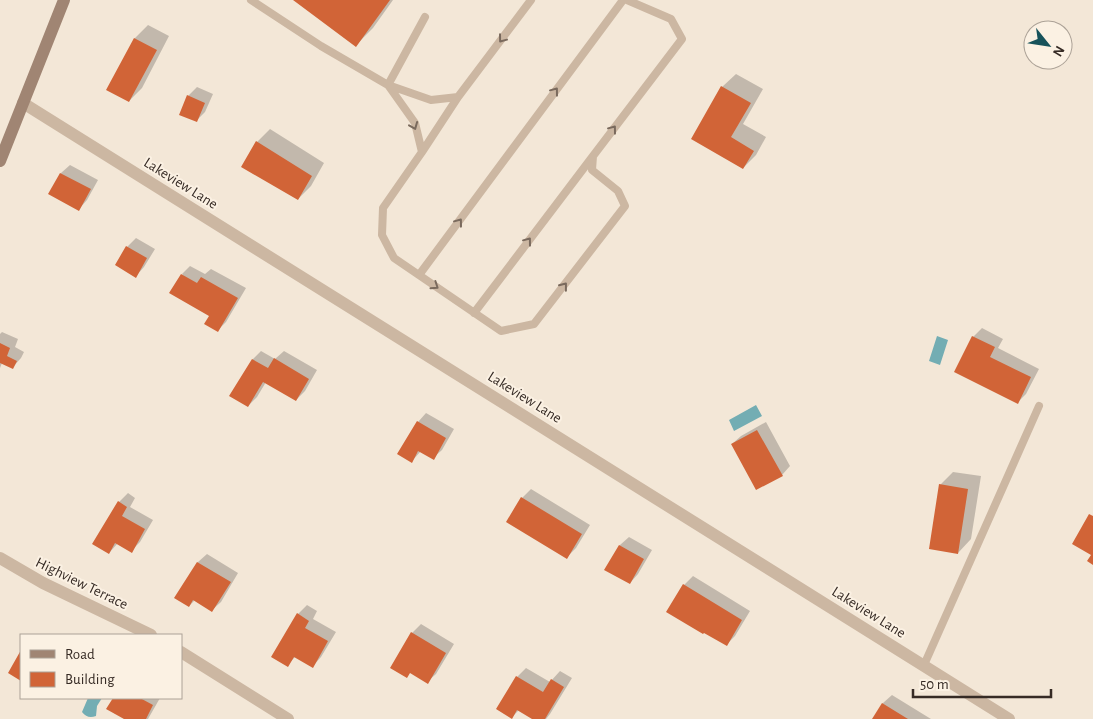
<svg xmlns="http://www.w3.org/2000/svg" width="1093" height="719" font-family="'Alegreya Sans',sans-serif">
  <rect width="100%" height="100%" fill="#f3e7d7"/>
  <path fill="#73adb3" d="M937,336L948,340L940,365L929,361Z
    M756,405L762,416L734,431L729,420Z
    M88,698H102L97,706L96,716C90,718 86,717 82,712Z"/>
  <path fill="#0003" d="M295,0H393L373,28L356,45Z
    M148,25L169,36L142,88L129,101L108,90L135,38Z
    M736,74L763,89L743,124L766,137L756,155L743,168L693,138L722,87Z
    M197,87L213,94L205,112L196,121L188,96Z
    M270,129L324,163L311,186L298,199L257,142Z
    M70,165L98,180L87,200L79,209L50,193L61,173Z
    M136,238L155,249L144,267L136,276L127,247Z
    M190,266L205,274L211,269L246,288L226,322L218,330L211,316L182,274Z
    M982,328L1003,339L998,348L1039,369L1026,394L1018,402L973,337Z
    M2,332L18,339L15,347L24,352L21,358L13,367L2,363L0,368V334Z
    M261,351L275,359L284,351L317,370L305,391L296,400L266,382L257,397L248,406L231,396L253,359Z
    M426,413L454,429L442,450L433,458L421,451L412,461L418,422Z
    M766,422L790,466L782,475L732,444L741,436Z
    M953,472L981,476L971,539L958,553L940,485Z
    M531,489L590,525L576,548L567,557L522,498Z
    M128,493L135,498L130,507L153,520L140,542L131,551L118,543L109,553L119,502Z
    M629,537L652,550L638,574L630,583L606,569L620,545Z
    M207,554L238,573L221,602L212,610L195,600L189,606L176,598L198,562Z
    M693,576L750,611L735,636L726,645L684,585Z
    M307,605L317,611L313,619L336,632L321,657L313,666L296,656L287,665L298,614Z
    M421,624L454,644L436,674L427,682L412,633Z
    M526,668L550,682L560,671L572,678L550,714L546,719H534L519,710L512,717L517,677Z
    M892,695L931,719H874L883,703Z
    M114,698H160L148,719H127L108,708Z"/>
  <path fill="#d16437" d="M293,0H390L356,47Z
    M134,38L157,50L129,102L106,90Z
    M721,86L751,103L731,137L754,151L743,169L691,139Z
    M187,95L205,103L197,122L179,115Z
    M256,141L312,176L298,200L241,167Z
    M60,173L91,189L79,211L48,194Z
    M126,246L147,258L136,278L115,265Z
    M181,274L197,283L201,277L238,298L218,332L204,324L209,316L169,293Z
    M972,336L995,347L990,357L1031,377L1018,404L954,372Z
    M0,343L10,348L7,356L17,361L13,369L0,363Z
    M274,358L309,379L296,401L263,382L248,407L229,396L252,359L268,368Z
    M417,421L446,438L434,460L418,451L412,463L397,454Z
    M757,430L783,476L756,490L731,444Z
    M939,484L968,489L958,554L929,549Z
    M521,497L582,534L567,559L506,522Z
    M118,501L127,507L122,516L145,529L132,553L115,543L109,554L92,544Z
    M1089,514L1093,516V565L1087,561L1091,555L1072,544Z
    M619,545L644,559L630,584L604,570Z
    M197,562L231,582L212,612L193,600L189,607L174,598Z
    M683,584L742,620L727,646L704,633L703,634L666,612Z
    M297,613L309,621L305,628L328,641L313,668L294,657L288,667L271,657Z
    M411,632L446,653L428,684L410,673L407,678L390,668Z
    M21,650V681L8,673Z
    M516,676L543,692L551,679L564,687L545,719H532L517,710L512,719L496,709Z
    M113,698H140L153,705L146,719H124L106,709Z
    M882,703L908,719H872Z"/>
  <g fill="none" stroke-linecap="round" stroke-linejoin="round">
    <path stroke="#ccb7a2" stroke-width="8" d="M251,0L321,46L388,85L431,100L458,97L531,0
      M388,85L415,123L422,152L383,208L382,235L394,258L501,331L534,324L625,206L618,191L592,170L593,156L682,39L671,19L627,0
      M388,85L425,17
      M422,152L458,97
      M419,275L623,0
      M474,313L593,156
      M924,665L1039,406"/>
    <path stroke="#ccb7a2" stroke-width="12" d="M23,103L1009,719
      M0,558L43,583L151,635
      M181,652L288,719"/>
    <path stroke="#a08573" stroke-width="12" d="M0,161L64,0"/>
  </g>
  <defs><path id="oneway-chevron" d="M-2-3.5L2.5 0L-2 3.5" fill="none" stroke-width="1.6" stroke-linecap="round" stroke-linejoin="round" transform="scale(1.25)"/></defs>
  <g stroke="#7a6a5d">
    <use href="#oneway-chevron" transform="translate(502 39) rotate(127)"/>
    <use href="#oneway-chevron" transform="translate(555 91) rotate(-53)"/>
    <use href="#oneway-chevron" transform="translate(414 126) rotate(68)"/>
    <use href="#oneway-chevron" transform="translate(613 129) rotate(-53)"/>
    <use href="#oneway-chevron" transform="translate(459 222) rotate(-53)"/>
    <use href="#oneway-chevron" transform="translate(528 241) rotate(-53)"/>
    <use href="#oneway-chevron" transform="translate(435 286) rotate(34)"/>
    <use href="#oneway-chevron" transform="translate(564 286) rotate(-52)"/>
  </g>
  <g text-anchor="middle" stroke-width="4" stroke-linejoin="round" paint-order="stroke">
    <g font-size="15" fill="#362b25" stroke="#fbf1e3">
      <text transform="translate(181 183) rotate(32)" y="5">Lakeview Lane</text>
      <text transform="translate(525 397) rotate(32)" y="5">Lakeview Lane</text>
      <text transform="translate(82 583) rotate(26)" y="5">Highview Terrace</text>
      <text transform="translate(869 612) rotate(32)" y="5">Lakeview Lane</text>
    </g>
  </g>
  <rect x="20" y="634" width="162" height="65" fill="#fbf1e3" stroke="#aca297"/>
  <rect x="30" y="650" width="25" height="8" fill="#a08573" stroke="#aca297"/>
  <text x="65" y="659" font-size="15" fill="#362b25">Road</text>
  <rect x="30" y="672" width="25" height="15" fill="#d16437" stroke="#aca297"/>
  <text x="65" y="684" font-size="15" fill="#362b25">Building</text>
  <g transform="translate(1048 45) rotate(120)"><circle r="24" fill="#fbf1e3" stroke="#aca297"/>
  <path d="M0-4L9 19L0 12L-9 19Z" fill="#17535b"/>
  <text y="-8" font-size="14" font-weight="bold" text-anchor="middle" fill="#362b25">N</text>
  </g>
  <path d="M913 689v8h138v-8" fill="none" stroke="#362b25" stroke-width="2.5"/>
  <text x="920" y="689" font-size="15" fill="#362b25" stroke="#fbf1e3" stroke-width="4" paint-order="stroke">50 m</text>
</svg>
